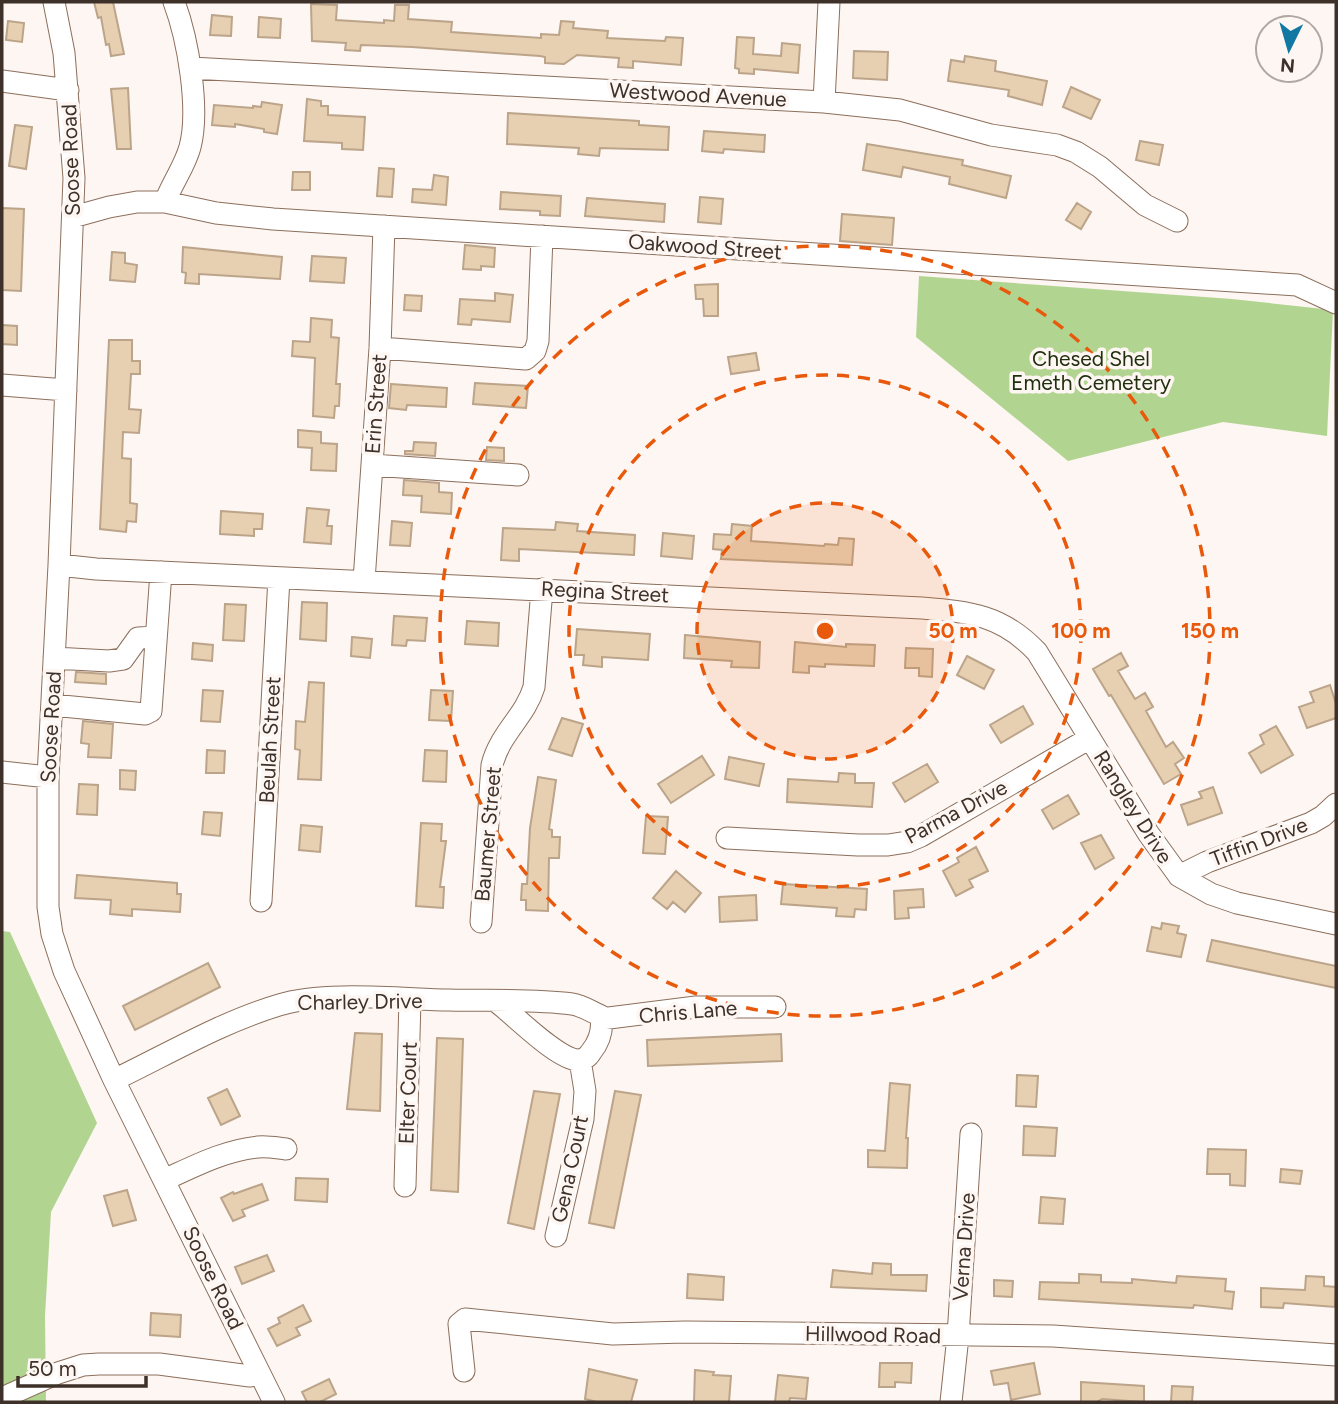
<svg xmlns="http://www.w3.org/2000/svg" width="1338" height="1404" font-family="Figtree,sans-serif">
  <rect width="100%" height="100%" fill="#fdf6f2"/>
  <path fill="#b2d491" d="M919,276L1232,299L1333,310L1327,436L1223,422L1068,461L916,337Z
    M2,931L10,932L97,1123L51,1212L45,1316L46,1402H2Z"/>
  <path fill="#e7cfb2" stroke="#bba489" stroke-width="2" d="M94,2H113L124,54L111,56L109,44L106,45L101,17L98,18Z
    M311,4L337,5L336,20L384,23V20L394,21L395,5H409L408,19L452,22L451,32L541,38V34L559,35L561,21L574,22L573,28L608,31L607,38L665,41L666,37L683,38L681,65L633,61V68L618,67L619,58L577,55L564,64L545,63V57L540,56L412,47L361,45L360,51L345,50L346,43L312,41Z
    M212,15L232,17L231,36L210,35Z
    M259,17L281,19L280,38L258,37Z
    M8,21L24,23L22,42L6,40Z
    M737,37L754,38L753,54L781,56L782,43L800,45L798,73L754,69V74L739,73V69L735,68Z
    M854,51L888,52L887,80L853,78Z
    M965,56L996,61L995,71L1047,81L1042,105L1008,96L1009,90L948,81L951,60L964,62Z
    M1071,87L1100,100L1091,119L1063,107Z
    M128,88L131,149H117L111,89Z
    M307,99L321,101V106H328V115L365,117L363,150L342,149V143L304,141Z
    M262,102L282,105L277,134L264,132V129L235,124V127L212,125L214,105L253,108V106L261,107Z
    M508,113L639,121V125L669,127L668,150L600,148L599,156L578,154L579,148L507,144Z
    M15,125L32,127L26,169L9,166Z
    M704,131L765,135L764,152L724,149L723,153L702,151Z
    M1140,141L1163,145L1159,165L1136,160Z
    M867,144L963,160L962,165L1011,176L1006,198L949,184L950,177L903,167L901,177L863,170Z
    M379,168L394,169L392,197L377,196Z
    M293,172H310V190H292Z
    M434,175L448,177L446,205L412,202L413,189L432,190Z
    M501,192L561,196L560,216L540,215V211L500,209Z
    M700,197L723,199L721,224L698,222Z
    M587,198L665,204L664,222L585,216Z
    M1077,203L1091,212L1081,229L1066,220Z
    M2,208L24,209L21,291L2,290Z
    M842,214L894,218L892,245L840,241Z
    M465,245L495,248L494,267L481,266V270L463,269Z
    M183,247L282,257L280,279L199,274V284L185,283L186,273L182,272Z
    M112,252L125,253V263L137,265L135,282L110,280Z
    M312,256L346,258L344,283L310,281Z
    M718,284V316H704L703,299H696L695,285Z
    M495,293L513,295L510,322L472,319L471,325L458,324L460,299L495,301Z
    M405,295L422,296L421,311L404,310Z
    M311,318L332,320L331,337L339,338L336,384H340L339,406H335L334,418L313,416L315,358L292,356L293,341L310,342Z
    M2,325L17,326V345L2,344Z
    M109,340H132V361H140V374H131L129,409L141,410L139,433L123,432L122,458L131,459L130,503L137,504L136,522L127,521L126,532L100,529Z
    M756,353L759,370L731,374L728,357Z
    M475,383L528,386L526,408L473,404Z
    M391,384L447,388L446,407L407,405L406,410L389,408Z
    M298,430L321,432V443L337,444L336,471L311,470L312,448L298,447Z
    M414,442L436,443L435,456L405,454V451H413Z
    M487,447L504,448V461L486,460Z
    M404,480L439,483V492L452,493L451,514L421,512L422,496L403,495Z
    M307,508L329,510L327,526H332L331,544L304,542Z
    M221,511L263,514L262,529H254V536L220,534Z
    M392,521L412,523L410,546L390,545Z
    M556,522L578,524L577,531L635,535L634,555L519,549V561L501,560L503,528L555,530Z
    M732,524L752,526L751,541L824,546L825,544L838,545L839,538L854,539L852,565L721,559L722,550L713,549L714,534L731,535Z
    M663,533L694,536L692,559L661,556Z
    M302,602L327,603L326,641L300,639Z
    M225,604L246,605L244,641L223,640Z
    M394,616L427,618L425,641L407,640L406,646L392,645Z
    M467,621L499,623L498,646L465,644Z
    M577,629L650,634L648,660L602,657V667L583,665L584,655H575Z
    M685,635L760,642L759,668L731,667L732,661L684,658Z
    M352,637L372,639L370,658L351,656Z
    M795,642L846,647V644L875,645L874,666L825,664V667L809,666V673L793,672Z
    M193,643L213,645L212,661L192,659Z
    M906,648L933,649L932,677L919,676V668H905Z
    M1121,653L1128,666L1118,671L1135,699L1145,693L1153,707L1146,711L1166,747L1173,742L1184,758L1175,764L1181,774L1164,784L1111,695L1109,696L1093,669Z
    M967,656L994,670L984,689L957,675Z
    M76,672L106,674V684L75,682Z
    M309,682L324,683L321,780L298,779L300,750L295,749L296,721L305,722Z
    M1330,685L1336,704V718L1307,728L1299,707L1314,702L1310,692Z
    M203,690L223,691L220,722L201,721Z
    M431,690L453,691L451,721L429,720Z
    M1023,706L1033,724L1001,743L990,725Z
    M562,718L583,724L572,756L549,749Z
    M83,721L113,724L111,758L88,757L89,744L81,743Z
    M1276,726L1293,755L1261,773L1249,753L1264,744L1260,735Z
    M207,750L225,751L224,773H206Z
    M425,750L447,751L446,782L423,781Z
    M702,756L714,775L671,803L658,784Z
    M729,757L764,764L759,786L725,779Z
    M927,764L938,782L905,802L893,783Z
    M120,770L136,771L135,790L120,789Z
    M839,773L855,774V783H874L872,807L787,802L788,779L838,782Z
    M538,777L556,780L549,829L552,830V837H560L559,858H549L548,911L526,910V900H521L522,884H527L530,828Z
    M79,784L98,785L97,815L77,814Z
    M1213,787L1222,813L1188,825L1181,805L1202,798L1199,792Z
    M1068,795L1079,814L1053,829L1042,810Z
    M204,812L222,813L220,836L202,834Z
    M646,816L668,817L665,854L643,853Z
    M421,823L442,824L441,841H446L440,887H444L443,908L416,906Z
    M301,825L322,827L320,852L299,850Z
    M1101,835L1114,858L1095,869L1081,843Z
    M976,847L988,871L969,880L973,887L956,896L943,871L959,862L957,858Z
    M676,871L701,893L685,912L673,902L667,909L653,898Z
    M77,875L177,883V894H181L180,912L132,909V916L110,914L111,900L75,898Z
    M783,884L867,889L866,910L855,909L854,917L836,916L837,908L781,904Z
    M923,889L924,907L908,908L909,918L895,919L894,891Z
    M756,895L757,920L720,922L719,897Z
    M1162,923L1179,926L1177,933L1186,935L1181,957L1147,951L1152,927L1161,929Z
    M1212,940L1336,966V988L1207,961Z
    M208,963L220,987L135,1030L123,1006Z
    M355,1033L382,1034L380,1111L347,1109Z
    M781,1034L782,1061L648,1066L647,1040Z
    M437,1038L463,1039L458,1192L431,1190Z
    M1017,1075L1038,1076L1036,1107L1016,1106Z
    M890,1083L910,1085L906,1138H908L907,1168L868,1167V1150L885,1151Z
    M227,1089L240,1116L221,1125L208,1098Z
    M534,1091L560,1094L534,1229L508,1223Z
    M615,1091L641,1095L614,1228L589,1223Z
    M1024,1126L1057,1128L1055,1156L1023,1155Z
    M1208,1149L1246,1150L1245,1186L1230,1185V1174H1207Z
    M1281,1169L1302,1171L1300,1184L1280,1182Z
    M296,1178L328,1179L327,1202L295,1200Z
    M262,1184L268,1200L242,1210L245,1216L233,1221L221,1198L233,1192L234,1194Z
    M127,1190L136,1220L113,1226L104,1196Z
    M1041,1197L1065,1199L1063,1224L1039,1223Z
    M267,1255L274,1271L242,1284L235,1267Z
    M873,1263L891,1264V1275H927L926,1291L831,1287L833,1270L872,1274Z
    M688,1274L724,1277L723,1300L687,1298Z
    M1079,1274L1101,1275V1282L1132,1283V1279L1176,1283L1177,1276L1226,1279L1225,1291L1234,1292L1232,1309L1194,1305L1193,1308L1039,1299L1040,1282L1079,1283Z
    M1306,1276L1324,1277V1286L1336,1287L1335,1307L1284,1303L1283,1308L1261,1307V1288L1305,1290Z
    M994,1280L1013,1281L1012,1297L994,1296Z
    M303,1305L311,1321L296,1328L300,1335L277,1346L268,1329L280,1323L278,1318Z
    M151,1313L181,1315L180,1337L150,1335Z
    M880,1363H912L911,1383L895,1382V1387H879Z
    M1034,1363L1040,1394L1011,1400L1008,1383L994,1385L991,1371Z
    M589,1369L637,1380L631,1402H597L585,1399Z
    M695,1370L714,1372L713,1375L731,1376L729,1402H694Z
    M778,1375L808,1378L806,1399L790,1398L789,1402H775Z
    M329,1379L336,1394L320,1402H307L302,1392Z
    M1081,1382L1144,1386V1402L1102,1399L1097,1402H1081Z
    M1172,1386L1193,1387L1192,1402H1171Z"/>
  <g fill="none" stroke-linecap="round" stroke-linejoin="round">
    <g stroke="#8c6f5c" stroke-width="23">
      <path id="minor" d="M54,2L64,53L74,178L59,565L48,777V907L52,934L64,971L114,1080L274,1402
        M191,68L824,102L900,110L991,135L1057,145L1076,152L1100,167L1145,205L1177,221
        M2,81L68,90
        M824,102L829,2
        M165,202C172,183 185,166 190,147C200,109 188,39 174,2
        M73,217L109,207L137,202H165L216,213L273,219L1297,285L1336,303
        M380,348L526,359L535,351L538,341L542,236
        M2,385L66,390
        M372,465L518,475
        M59,565L96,569L922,608C971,612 1002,615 1037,652L1148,833L1179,876L1211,894L1237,903L1336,924
        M364,581L380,348L384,226
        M54,658L109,661L123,659L138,638L156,637
        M52,705L145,714L151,711L161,572
        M2,772L48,777
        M727,838L858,845H888L907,842L921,836L1090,738
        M1179,876L1207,862L1311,823L1323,816L1336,804
        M261,901L279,578
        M481,922L492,765C500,733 525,717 534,687L542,589
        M601,1019L696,1007H775
        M114,1080C168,1054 222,1022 279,1005C324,991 400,999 449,1000C489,1001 532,999 572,1004C581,1005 592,1012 601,1016C603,1029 600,1041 591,1052C588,1057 584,1060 578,1060C557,1059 514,1015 497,1002
        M164,1180C193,1167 225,1150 258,1147C267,1146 277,1148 286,1149
        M405,1186L410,999
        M556,1236L583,1119L585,1091L580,1060
        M464,1371L459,1324L465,1319L613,1334L685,1332L1053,1336L1336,1355
        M2,1398L58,1373L83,1365L99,1364H159L250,1376L260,1374
        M951,1402L958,1336L971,1134"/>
    </g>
    <use href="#minor" stroke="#fff" stroke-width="21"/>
  </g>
  <circle cx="825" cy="631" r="128" fill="#e8590c" fill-opacity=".12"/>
  <g fill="none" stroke="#e8590c" stroke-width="3.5" stroke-dasharray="12 9">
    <circle cx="825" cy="631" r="128"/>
    <circle cx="825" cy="631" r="256"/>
    <circle cx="825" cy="631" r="385"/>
  </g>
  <g text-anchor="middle" stroke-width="7" stroke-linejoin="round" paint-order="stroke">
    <g font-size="21" fill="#3e3129" stroke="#fdf6f2">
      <text transform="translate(698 95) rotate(3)" y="7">Westwood Avenue</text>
      <text transform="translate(71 160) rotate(-92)" y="7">Soose Road</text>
      <text transform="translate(705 247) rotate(4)" y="7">Oakwood Street</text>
      <text transform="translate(376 404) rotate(-86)" y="7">Erin Street</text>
      <text transform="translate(605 592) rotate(3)" y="7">Regina Street</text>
      <text transform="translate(51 727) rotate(-87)" y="7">Soose Road</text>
      <text transform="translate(270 740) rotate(-87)" y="7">Beulah Street</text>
      <text transform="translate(1133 807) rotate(58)" y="7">Rangley Drive</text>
      <text transform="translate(956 812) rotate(-28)" y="7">Parma Drive</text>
      <text transform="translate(488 834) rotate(-85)" y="7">Baumer Street</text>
      <text transform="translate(1259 842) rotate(-21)" y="7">Tiffin Drive</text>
      <text transform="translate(360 1002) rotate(-1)" y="7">Charley Drive</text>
      <text transform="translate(688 1012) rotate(-5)" y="7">Chris Lane</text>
      <text transform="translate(408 1093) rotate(-88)" y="7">Elter Court</text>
      <text transform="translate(570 1169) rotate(-78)" y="7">Gena Court</text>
      <text transform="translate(964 1247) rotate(-86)" y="7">Verna Drive</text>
      <text transform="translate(213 1278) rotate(64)" y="7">Soose Road</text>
      <text transform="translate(873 1335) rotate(1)" y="7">Hillwood Road</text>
    </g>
    <g font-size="21" fill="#20300f" stroke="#fdf6f2">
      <text x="1091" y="366">Chesed Shel<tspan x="1091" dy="24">Emeth Cemetery</tspan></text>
    </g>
  </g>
  <circle cx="825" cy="631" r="10" fill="#e8590c" stroke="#fdf6f2" stroke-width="3.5"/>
  <g font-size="21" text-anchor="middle" font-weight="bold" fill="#e8590c" stroke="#fdf6f2" stroke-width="7" stroke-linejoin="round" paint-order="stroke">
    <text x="953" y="638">50 m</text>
    <text x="1081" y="638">100 m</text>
    <text x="1210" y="638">150 m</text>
  </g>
  <rect width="1338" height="1404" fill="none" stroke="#3e3129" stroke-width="7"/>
  <g transform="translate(1289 49) rotate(185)"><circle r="33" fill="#fdf6f2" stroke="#b1a7a2" stroke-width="2"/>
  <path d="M0-5L12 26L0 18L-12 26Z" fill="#1177a3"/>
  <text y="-10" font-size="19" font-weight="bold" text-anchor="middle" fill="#3e3129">N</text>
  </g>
  <path d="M18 1376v10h128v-10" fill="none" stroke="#3e3129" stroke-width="3.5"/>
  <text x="28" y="1376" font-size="21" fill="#3e3129" stroke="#fdf6f2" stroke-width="5" paint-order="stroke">50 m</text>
</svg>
